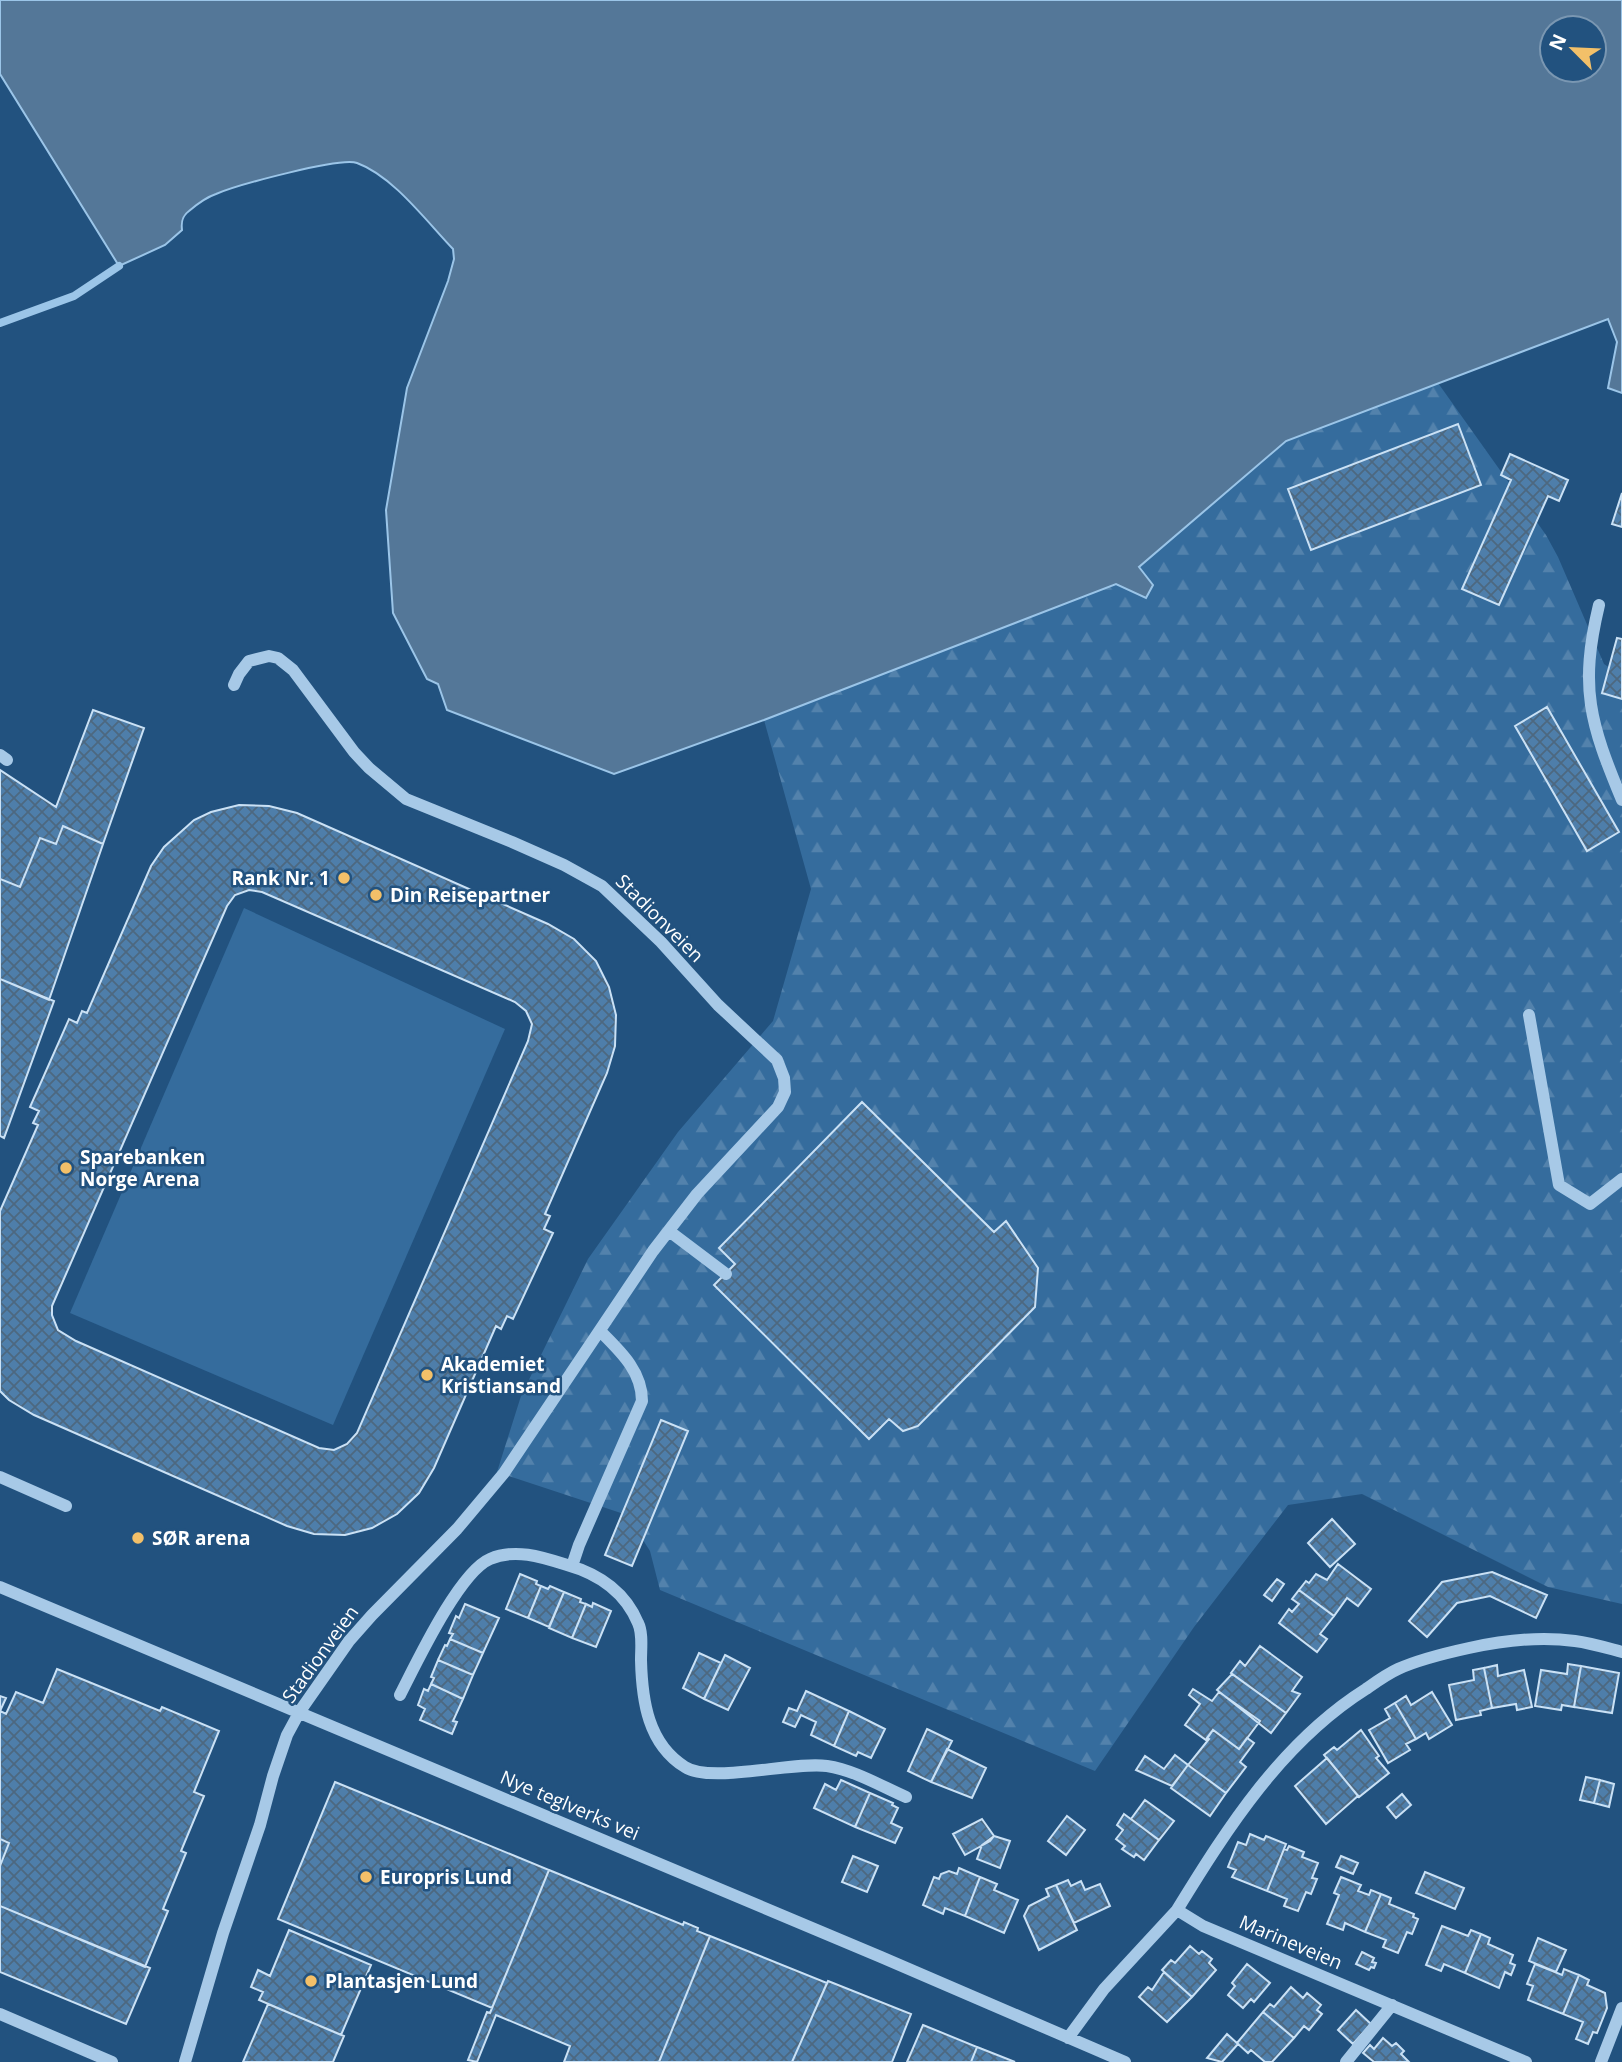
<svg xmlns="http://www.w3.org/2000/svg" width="1622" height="2062" font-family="'Open Sans',sans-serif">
  <defs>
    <pattern id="forest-firs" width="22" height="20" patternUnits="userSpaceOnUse" patternTransform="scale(1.75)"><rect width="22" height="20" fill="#356c9d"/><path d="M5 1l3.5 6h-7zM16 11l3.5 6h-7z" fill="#5382ac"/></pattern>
    <pattern id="building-cross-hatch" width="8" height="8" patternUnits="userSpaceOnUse" patternTransform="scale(1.75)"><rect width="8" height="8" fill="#4e7eaa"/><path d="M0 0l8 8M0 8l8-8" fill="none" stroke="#4d6880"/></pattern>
  </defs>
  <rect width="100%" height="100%" fill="#22527f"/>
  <path fill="#356c9d" d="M244,908L505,1029L333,1425L70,1313Z"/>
  <path fill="url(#forest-firs)" d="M1438,383L1546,535L1558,557L1604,664L1622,676V1604L1548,1587L1362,1494L1288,1505L1194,1627L1095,1771L660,1590L650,1551L627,1515L497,1472L521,1396L588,1259L678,1132L773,1021L811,889L764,720L1117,584L1139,567L1286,441Z"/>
  <path fill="#547798" stroke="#9bc5e8" stroke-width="2" fill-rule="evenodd" d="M0,0H1622V393L1608,388L1617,342L1608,319L1286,441L1139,567L1153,585L1146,598L1116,584L764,720L614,774L447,710L438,684L427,679L393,613L386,510L407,388L448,281L454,259L453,249C427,222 393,176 357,163C340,157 237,185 216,194C207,197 196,205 189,211C182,216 181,222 182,230L165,245L119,266L0,74ZM1552,28H1594V70H1552Z"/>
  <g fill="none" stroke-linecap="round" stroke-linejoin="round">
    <path stroke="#9bc5e8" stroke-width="8" d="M0,323L74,296L119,266"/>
  </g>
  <path fill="url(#building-cross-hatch)" stroke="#cae1f5" stroke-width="2" fill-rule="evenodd" d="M1458,424L1481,485L1311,550L1288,489Z
    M1510,454L1568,480L1559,501L1548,496L1499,605L1462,589L1511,480L1501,475Z
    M1622,493V527L1612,524Z
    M1617,638L1622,639V699L1602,693Z
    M1547,707L1619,832L1587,851L1515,726Z
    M93,710L144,728L103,844L63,826L56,844L40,838L20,887L0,879V770L56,807Z
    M239,805L269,806L297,813L548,924L574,939L596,961L609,987L616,1015L615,1046L607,1073L545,1214L550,1216L544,1229L553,1233L513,1319L507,1316L501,1329L496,1326L434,1468L419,1493L397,1514L372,1528L345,1535L314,1534L287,1526L34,1415L9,1400L0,1391V1211L38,1125L33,1123L39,1111L30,1107L69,1019L77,1023L82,1011L87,1013L151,866L164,847L194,820L211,812ZM249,890L262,892L515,1002L526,1011L532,1024L528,1041L357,1433L347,1444L334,1450L319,1448L76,1341L58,1330L52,1315V1306L227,906L235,895Z
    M63,826L103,844L49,1000L0,979V879L20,887L40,838L56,844Z
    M0,979L54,1001L4,1138L0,1136Z
    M862,1102L994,1232L1006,1221L1038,1268L1035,1307L918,1426L903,1431L889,1419L869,1439L714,1285L735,1264L719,1248Z
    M661,1420L688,1431L632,1566L605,1555Z
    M1332,1519L1355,1544L1330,1567L1308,1543Z
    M1338,1564L1371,1589L1358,1606L1347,1598L1334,1616L1299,1590L1306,1581L1309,1583L1316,1574L1327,1580Z
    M1492,1572L1547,1595L1536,1618L1490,1596L1457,1603L1427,1637L1409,1621L1442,1582Z
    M520,1574L537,1581L536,1584L541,1586L528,1618L506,1609Z
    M1277,1579L1284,1584L1272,1601L1264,1595Z
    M541,1586L548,1589L550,1586L564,1592L549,1627L528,1618Z
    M1299,1590L1334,1616L1320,1634L1327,1639L1317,1652L1279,1623L1289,1609L1292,1612L1299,1604L1292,1599Z
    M564,1592L581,1599L580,1602L586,1604L572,1638L549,1628Z
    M593,1603L611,1611L596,1647L572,1638L586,1604L592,1607Z
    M465,1604L499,1618L483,1653L450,1639L453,1634L449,1633L456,1616L459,1618Z
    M450,1639L483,1653L473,1675L438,1660L445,1645L447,1646Z
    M1260,1646L1302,1677L1292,1691L1300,1694L1286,1713L1231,1673L1240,1661L1245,1666Z
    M699,1653L721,1663L704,1699L683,1688Z
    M725,1655L750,1668L728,1710L704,1699Z
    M438,1660L473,1675L463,1699L431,1684L434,1678L431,1677Z
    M1568,1664L1581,1666L1574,1707L1562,1705L1561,1710L1535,1706L1541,1670L1567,1674Z
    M1497,1665L1498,1676L1524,1670L1532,1707L1517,1710L1516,1704L1492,1708L1484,1668Z
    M1581,1666L1619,1673L1612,1713L1574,1707Z
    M1484,1668L1492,1708L1480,1711L1481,1715L1456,1720L1449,1685L1474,1680L1473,1670Z
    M57,1669L160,1711L162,1707L219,1731L194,1792L204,1796L181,1851L186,1853L163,1909L168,1911L145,1967L0,1906V1866L9,1843L0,1839V1696L6,1698L0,1711L6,1714L16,1692L43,1703Z
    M1232,1674L1286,1713L1271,1733L1217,1690Z
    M431,1684L463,1699L453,1721L457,1722L452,1734L420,1720L425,1709L418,1705L424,1689L428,1691Z
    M1193,1689L1212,1701L1219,1692L1260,1721L1239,1749L1213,1730L1206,1740L1185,1725L1200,1704L1189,1695Z
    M806,1691L849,1711L834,1746L811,1735L816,1722L801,1715L795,1727L783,1722L789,1708L797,1711Z
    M1432,1692L1452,1725L1429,1739L1426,1733L1416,1739L1395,1703L1406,1696L1411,1705Z
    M1395,1703L1416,1739L1406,1744L1410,1750L1388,1763L1369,1730L1390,1718L1385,1709Z
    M849,1711L885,1729L871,1758L858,1752L856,1756L834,1746Z
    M927,1729L952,1741L931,1782L908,1771Z
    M1213,1730L1239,1749L1247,1738L1254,1743L1240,1762L1246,1767L1226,1793L1188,1765L1209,1739L1207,1738Z
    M1361,1730L1379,1756L1376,1758L1389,1773L1359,1797L1324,1755L1334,1747L1337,1750Z
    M947,1749L986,1768L972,1798L931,1782Z
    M1175,1755L1188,1765L1172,1786L1136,1770L1145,1756L1164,1769Z
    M1327,1758L1358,1796L1326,1824L1295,1786Z
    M1188,1765L1226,1793L1210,1816L1171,1788Z
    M1586,1777L1600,1780L1594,1803L1580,1800Z
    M841,1780L870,1793L855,1827L814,1808L825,1784L836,1790Z
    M1600,1780L1614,1784L1609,1807L1594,1803Z
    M335,1782L549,1870L492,2008L278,1919Z
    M870,1793L893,1803L892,1805L898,1808L891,1823L902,1828L895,1843L855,1827Z
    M1402,1794L1411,1805L1396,1818L1387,1807Z
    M1145,1800L1174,1821L1159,1840L1131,1819Z
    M1124,1814L1159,1840L1144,1860L1136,1854L1134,1857L1122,1849L1125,1846L1116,1839L1123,1830L1117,1825Z
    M1067,1816L1085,1830L1066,1855L1048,1841Z
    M982,1819L994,1836L990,1841L965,1855L953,1834Z
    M1250,1834L1264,1840L1266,1836L1286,1844L1267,1891L1232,1877L1236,1870L1228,1867L1238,1842L1246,1845Z
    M994,1836L1010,1841L1000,1868L977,1859L982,1845Z
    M0,1839L9,1843L0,1866Z
    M1289,1846L1304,1852L1302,1857L1318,1863L1312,1878L1317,1879L1311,1894L1306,1892L1298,1911L1284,1906L1287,1899L1267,1891L1284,1849L1287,1850Z
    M853,1856L878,1866L867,1892L842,1882Z
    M1341,1856L1358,1863L1353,1874L1336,1867Z
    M959,1868L980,1877L965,1916L945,1908L943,1914L923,1905L934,1877L939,1879L941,1874L949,1871L957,1874Z
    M549,1870L683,1925L684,1922L698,1928L697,1931L710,1936L659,2062H564L570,2046L496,2015L477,2062L468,2060L487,2012L490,2013Z
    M1425,1872L1464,1888L1455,1909L1416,1893Z
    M980,1877L997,1884L994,1890L1018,1900L1004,1933L965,1916Z
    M1341,1877L1361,1885L1358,1891L1369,1895L1371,1890L1381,1894L1365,1932L1345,1923L1343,1930L1327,1924L1339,1895L1334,1893Z
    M1068,1880L1071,1886L1081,1881L1085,1890L1100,1884L1110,1906L1074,1923L1056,1885Z
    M1056,1885L1077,1930L1039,1950L1024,1916L1029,1906L1049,1896L1046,1889Z
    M1381,1894L1391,1898L1389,1904L1414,1914L1413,1917L1418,1919L1412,1934L1407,1932L1398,1953L1383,1947L1386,1940L1365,1932Z
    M0,1906L150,1968L126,2024L0,1972Z
    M1442,1926L1468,1936L1471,1930L1481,1934L1465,1973L1444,1964L1441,1971L1426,1965Z
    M289,1930L371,1965L341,2035L259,2000L263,1992L251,1987L258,1970L270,1976Z
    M1481,1934L1490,1938L1488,1944L1513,1955L1510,1963L1515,1965L1511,1975L1505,1972L1499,1988L1465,1973Z
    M710,1936L827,1983L792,2062H659Z
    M1538,1938L1566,1950L1556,1972L1529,1961Z
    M1190,1946L1199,1954L1202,1951L1212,1959L1209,1963L1216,1970L1192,1997L1162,1970L1171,1960L1175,1963Z
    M1362,1952L1374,1958L1372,1962L1376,1963L1374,1968L1371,1967L1369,1970L1356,1964Z
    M1247,1964L1270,1983L1254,2002L1251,1999L1243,2008L1228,1995L1235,1986L1232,1983Z
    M1535,1964L1562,1975L1564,1969L1579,1975L1563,2014L1528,2000L1533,1986L1527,1984Z
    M1164,1972L1192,1997L1167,2022L1139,1997L1148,1987L1152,1990Z
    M1579,1975L1589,1980L1587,1985L1605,1993L1607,2008L1597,2033L1593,2032L1588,2044L1576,2039L1583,2022L1563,2014Z
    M828,1981L911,2014L892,2062H792Z
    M1291,1987L1303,1998L1307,1993L1321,2005L1317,2010L1322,2014L1309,2030L1304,2026L1294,2038L1263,2012L1270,2004L1274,2007Z
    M268,2004L344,2036L333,2062H243Z
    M1356,2010L1371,2024L1353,2044L1338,2030Z
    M1263,2012L1294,2038L1272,2062H1265L1251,2050L1248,2053L1237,2043Z
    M923,2025L977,2047L971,2062H907Z
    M1227,2034L1238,2044L1222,2062L1207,2058Z
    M1383,2038L1392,2046L1396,2043L1404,2051L1401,2054L1409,2062H1374L1363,2053L1370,2045L1374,2049Z
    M977,2047L1015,2062H971Z"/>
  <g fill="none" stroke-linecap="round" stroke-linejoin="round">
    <path stroke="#a7c9e7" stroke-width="12" d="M1599,605C1579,688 1590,723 1622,800
      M0,755L7,760
      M1529,1015L1559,1185L1590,1204L1622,1179
      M669,1231L726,1274
      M0,1477L66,1506
      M572,1566L579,1545L642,1401C642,1371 620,1351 600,1331
      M0,1587L881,1957L1125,2062
      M400,1695C416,1664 459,1572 490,1559C515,1548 542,1557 567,1565C599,1574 625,1592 638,1623C643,1633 641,1648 641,1660C642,1701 648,1744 685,1767C711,1784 793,1761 827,1766C854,1770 881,1786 906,1797
      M1177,1910C1228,1827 1282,1742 1366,1689C1376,1682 1387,1674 1398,1669C1420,1659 1446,1653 1469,1648C1505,1640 1539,1636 1575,1641C1591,1643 1607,1648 1622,1652
      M0,2014L112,2062
      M1068,2038L1104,1989L1177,1910L1203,1926L1526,2062
      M185,2062L223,1933L260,1825L273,1776L287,1735L300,1711L349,1641L372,1615L457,1529L504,1473L653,1251L697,1194L778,1107L785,1092L784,1078L777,1060L718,1005L661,942L602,886L564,865L512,842L406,799L369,768L354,752L293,670L278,658L269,656L249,661L239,674L234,685
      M1346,2062L1392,2005
      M1601,2062L1622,2008"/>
  </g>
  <g fill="#f3c069" stroke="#22527f" stroke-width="2.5">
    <circle cx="344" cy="878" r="7"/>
    <circle cx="376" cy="895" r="7"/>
    <circle cx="66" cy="1168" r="7"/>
    <circle cx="427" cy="1375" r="7"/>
    <circle cx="138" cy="1538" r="7"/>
    <circle cx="366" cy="1877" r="7"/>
    <circle cx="311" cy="1981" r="7"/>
  </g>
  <g text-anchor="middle" stroke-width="5" stroke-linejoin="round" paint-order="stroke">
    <g font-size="19" font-weight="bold" fill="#fff" stroke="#22527f" text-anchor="start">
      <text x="330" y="885" text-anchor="end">Rank Nr. 1</text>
      <text x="390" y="902">Din Reisepartner</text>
      <text x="80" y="1164">Sparebanken<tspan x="80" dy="22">Norge Arena</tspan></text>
      <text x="441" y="1371">Akademiet<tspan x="441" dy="22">Kristiansand</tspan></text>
      <text x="152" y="1545">SØR arena</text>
      <text x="380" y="1884">Europris Lund</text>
      <text x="325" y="1988">Plantasjen Lund</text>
    </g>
    <g font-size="19" fill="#fff" stroke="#22527f">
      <text transform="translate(660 918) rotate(45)" y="7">Stadionveien</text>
      <text transform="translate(320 1654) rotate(-54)" y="7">Stadionveien</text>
      <text transform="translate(570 1805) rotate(23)" y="7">Nye teglverks vei</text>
      <text transform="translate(1291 1942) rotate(23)" y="7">Marineveien</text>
    </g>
  </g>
  <g transform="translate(1573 49) rotate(294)"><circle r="33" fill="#22527f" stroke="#7a97b2" stroke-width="2"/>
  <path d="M0-5L12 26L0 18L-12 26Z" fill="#f3c069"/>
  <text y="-10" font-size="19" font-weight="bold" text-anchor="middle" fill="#ffffff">N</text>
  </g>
</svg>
